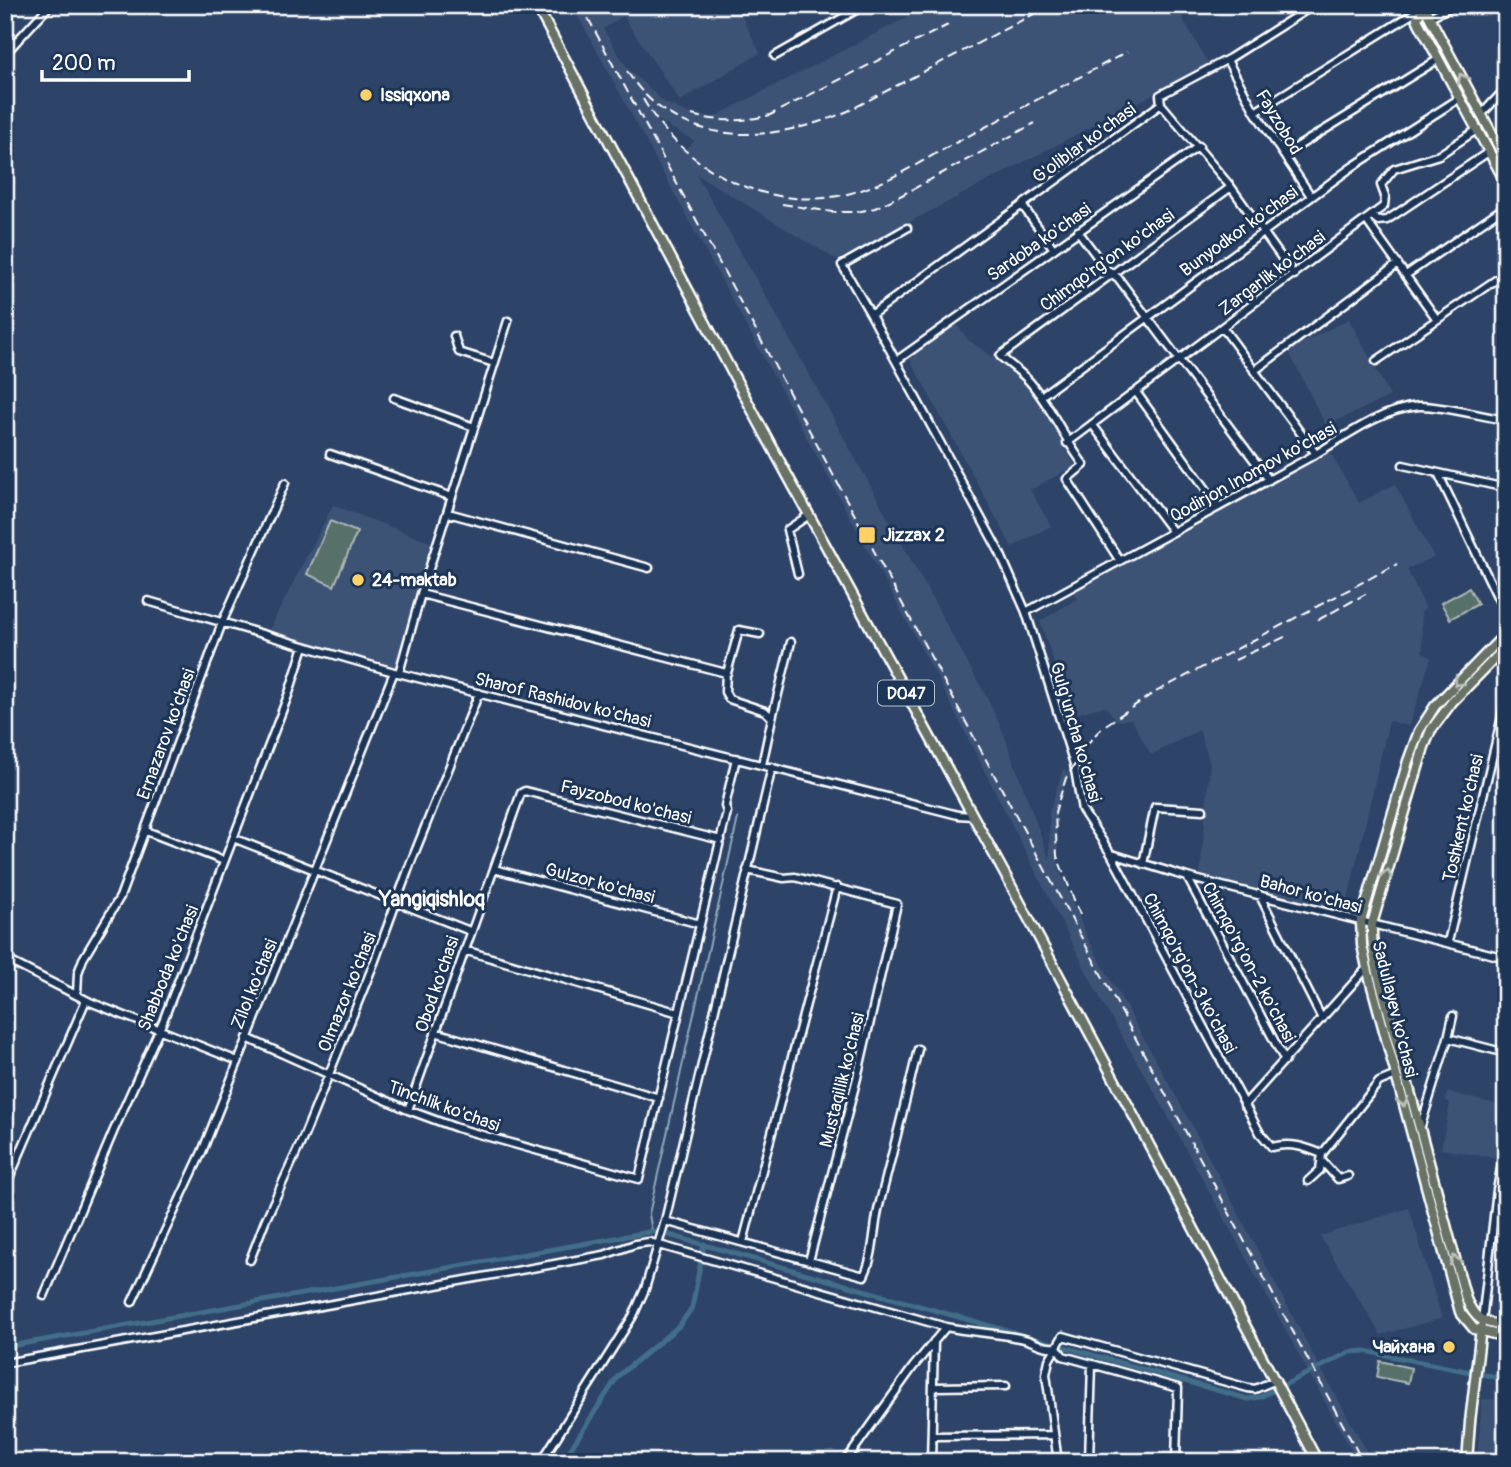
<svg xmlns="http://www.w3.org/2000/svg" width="1511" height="1467" font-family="Pangolin,sans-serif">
  <rect width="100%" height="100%" fill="#2d4468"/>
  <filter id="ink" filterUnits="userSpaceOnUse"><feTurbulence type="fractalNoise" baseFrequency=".0143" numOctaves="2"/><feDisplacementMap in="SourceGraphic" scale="14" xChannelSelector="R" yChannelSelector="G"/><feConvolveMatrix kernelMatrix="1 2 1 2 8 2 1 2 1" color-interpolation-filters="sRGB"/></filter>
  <g filter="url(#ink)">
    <path fill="#3c5276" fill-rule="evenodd" d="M572,5H736L760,53L680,101L623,16L603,29L628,69L665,103L691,114L714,117L931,5H1175L1209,65L837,260L696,174L777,316L987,698L1003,732L1050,861L1049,813L1063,769L1069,774L1059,803L1056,818L1057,841L1059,868L1077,913L1088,939L1187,1116L1311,1351L1373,1462H1358L1158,1098L1103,1004L940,683ZM656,118L671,128L695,141L685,150L672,140Z
      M1349,319L1390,396L1326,426L1288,350Z
      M957,325L968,340L1027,380L1075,466L1030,490L1051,526L1012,547L909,358Z
      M1330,452L1359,503L1395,484L1434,557L1407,569L1426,609L1421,612L1423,652L1431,658L1409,726L1389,721L1345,912L1200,875L1210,764L1199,730L1151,755L1131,719L1117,721L1105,706L1071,715L1040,621L1077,599L1073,591Z
      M333,505L432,543L398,667L269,630Z
      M1448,1092L1503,1106L1494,1158L1441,1149L1450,1103L1445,1100Z
      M1409,1208L1442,1318L1381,1335L1320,1236Z
      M1482,1399L1506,1400V1462H1477Z"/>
    <path fill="#596f6b" stroke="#acb7b5" stroke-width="2" d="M330,521L357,532L334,586L307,574Z
      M1469,588L1478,604L1450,619L1441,603Z
      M1380,1361L1411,1368L1408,1383L1377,1377Z"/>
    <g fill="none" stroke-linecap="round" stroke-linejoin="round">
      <path stroke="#8ea8b8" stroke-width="2" d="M652,1232L649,1214L738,818"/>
      <path stroke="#436e89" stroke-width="5" d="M5,1347L655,1231L1248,1399L1260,1397L1350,1352L1365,1351L1506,1379
        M562,1462L618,1376L679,1326L692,1308L704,1244"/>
      <g stroke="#fff" stroke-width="11">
        <path id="minor" d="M1429,17L1455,5
          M5,54L50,5
          M775,56L865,5
          M1227,60L1255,112L1311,196
          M1161,104L1231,187L1294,275
          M1255,112L1422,8
          M1481,115L1506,88
          M1284,155L1439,59
          M1022,205L1054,249
          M1372,216L1378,221L1387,220L1490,151
          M1366,220L1436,318
          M907,228L842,265L871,315L1000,553L1026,612L1074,764L1082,810L1111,854L1260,1133L1272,1147C1291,1142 1305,1147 1322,1154
          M1078,231L1107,270L1118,278L1269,480
          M1406,275L1506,206
          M871,315L1161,104L1160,95L1230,58L1314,5
          M1223,328L1316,454
          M454,336L459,352L494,363
          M896,361L1199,146
          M1376,361L1506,273
          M1254,371L1398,264
          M1136,392L1219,507
          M1041,396L1352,167L1460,98
          M394,398L474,427
          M1092,424L1173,532
          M1067,443L1384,206L1385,196L1381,185L1394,169L1439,155L1478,129
          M330,454L452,497
          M1403,465L1506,488
          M1438,473L1506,615
          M448,513L649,568
          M1120,561L1067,479L1084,465C1064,439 1051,406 1029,381C1021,372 1009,364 1000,356L1231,187
          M798,574L787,530L809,515
          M421,594L726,673L725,692L729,699L765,711L772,718L762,765
          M148,601L394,672L958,815L973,816
          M1026,612L1316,454C1347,435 1382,409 1419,406C1440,405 1484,417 1506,420
          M399,673L421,594L508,321
          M727,673L739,630L760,634
          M772,718L791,642
          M146,831L224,861
          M233,838L470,931
          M1112,854L1187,877L1506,958
          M1143,864L1155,807L1203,810
          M494,869L700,924
          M747,870L784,878L795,877L897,904L857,1078L809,1261
          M1187,877L1285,1061
          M1259,894L1322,1019
          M1448,942L1506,700
          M464,950L679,1013
          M5,959L90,1002L238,1061
          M77,995L78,973L83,959L120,897L222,623L285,483
          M435,1032L659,1098
          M247,1038L408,1110L457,1128L639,1179L727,812L725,806L736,758
          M1448,1038L1453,1016
          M1244,1105L1367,968
          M408,1110L521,793L525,791L721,840
          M1420,1129L1448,1038L1506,1053
          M1321,1160L1338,1179L1348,1176
          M1308,1181L1320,1170L1322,1154L1379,1082L1396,1075
          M5,1188L86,1000
          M665,1221L864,1276C875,1254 873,1226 880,1202C893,1151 906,1100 918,1049
          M743,1242L837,887
          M250,1260L265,1221L304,1136L374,963L411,862L479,693
          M44,1296L114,1130L163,1021L289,693L304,646
          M132,1302L202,1152L394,672
          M1482,1321L1497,1190L1506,1142
          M1057,1347L1063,1356L1178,1388L1176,1462
          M5,1363L604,1255L635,1244L649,1242L946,1327C970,1332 995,1333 1019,1338C1035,1340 1040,1349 1057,1347
          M933,1387L1006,1386
          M932,1436L1054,1435
          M1089,1460L1092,1364
          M541,1462L633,1316L645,1289L665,1221L772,767
          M845,1462L913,1367L946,1327
          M931,1462L934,1341
          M1058,1462L1046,1374L1049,1360L1063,1336L1248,1388L1255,1389L1276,1380"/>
      </g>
      <g stroke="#fff" stroke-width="13">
        <path id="major" d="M536,5L766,436L1015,893L1318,1462
          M1423,5L1506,160
          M1423,7L1417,18L1419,23L1506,183
          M1506,633L1435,706L1419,731L1408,761L1361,921L1362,945L1367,968L1460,1312L1474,1329L1506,1337
          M1506,647L1452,702L1431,730L1424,747L1372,924C1371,950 1378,974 1385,999L1466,1299C1476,1322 1484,1322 1506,1327
          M1467,1462L1470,1422L1481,1328"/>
      </g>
      <use href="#minor" stroke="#1d3557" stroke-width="6"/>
      <use href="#major" stroke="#697266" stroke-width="8"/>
      <path stroke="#fff" stroke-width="2" stroke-dasharray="10 5" stroke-linecap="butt" d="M581,5L1363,1462
        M627,71C675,150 773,144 848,111L1051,5
        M643,99C683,170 770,215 851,193C889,183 923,160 957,142C1014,112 1070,82 1127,52
        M692,115C718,122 744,122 770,115L948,25
        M782,204L832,212H857L875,208L902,195L1035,123
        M1318,620L1369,592
        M1235,660L1287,636
        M1080,915L1057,856L1055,812L1066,778L1092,738L1104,726L1152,694L1397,564"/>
    </g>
    <defs><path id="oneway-chevron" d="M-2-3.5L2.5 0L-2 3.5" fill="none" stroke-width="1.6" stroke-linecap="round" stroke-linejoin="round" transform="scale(1.75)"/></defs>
    <g stroke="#bcc0ba">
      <use href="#oneway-chevron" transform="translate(1462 78) rotate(-118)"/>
      <use href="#oneway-chevron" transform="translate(1458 682) rotate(135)"/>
      <use href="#oneway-chevron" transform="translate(1387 874) rotate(-74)"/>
      <use href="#oneway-chevron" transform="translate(1403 1102) rotate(75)"/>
      <use href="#oneway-chevron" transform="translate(1455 1260) rotate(-105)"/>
    </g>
  </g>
  <g fill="#ffd166" stroke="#1d3557" stroke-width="2.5">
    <circle cx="366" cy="95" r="7"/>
    <rect x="858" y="526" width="18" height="18" rx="3.5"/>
    <circle cx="358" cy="580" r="7"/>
    <circle cx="1449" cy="1347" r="7"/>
  </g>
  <g text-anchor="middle" stroke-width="6" stroke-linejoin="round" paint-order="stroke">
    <rect fill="#1d3557" stroke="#bbc2cd" stroke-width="2" x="878" y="680.5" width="56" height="25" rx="5"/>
    <g font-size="16" font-weight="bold" fill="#fff">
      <text x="906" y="699">D047</text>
    </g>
    <g font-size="18" font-weight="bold" fill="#fff" stroke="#1d3557" text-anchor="start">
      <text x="380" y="101">Issiqxona</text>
      <text x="883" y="541">Jizzax 2</text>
      <text x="372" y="586">24-maktab</text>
      <text x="1435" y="1353" text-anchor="end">Чайхана</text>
    </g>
    <g font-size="18" fill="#fff" stroke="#1d3557">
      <text transform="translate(1279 122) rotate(59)" y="6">Fayzobod</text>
      <text transform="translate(1084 143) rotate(-36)" y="6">G'oliblar ko'chasi</text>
      <text transform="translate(1239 231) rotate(-36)" y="6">Bunyodkor ko'chasi</text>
      <text transform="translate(1039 242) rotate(-35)" y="6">Sardoba ko'chasi</text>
      <text transform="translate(1107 260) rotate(-36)" y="6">Chimqo'rg'on ko'chasi</text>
      <text transform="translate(1272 273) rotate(-37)" y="6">Zargarlik ko'chasi</text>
      <text transform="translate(1253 472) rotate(-29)" y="6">Qodirjon Inomov ko'chasi</text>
      <text transform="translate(563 700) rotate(14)" y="6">Sharof Rashidov ko'chasi</text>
      <text transform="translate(1076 732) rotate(74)" y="6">Gulg'uncha ko'chasi</text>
      <text transform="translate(166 734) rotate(-70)" y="6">Ernazarov ko'chasi</text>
      <text transform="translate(626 802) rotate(14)" y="6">Fayzobod ko'chasi</text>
      <text transform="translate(1463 818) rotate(-77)" y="6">Toshkent ko'chasi</text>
      <text transform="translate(600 883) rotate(15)" y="6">Gulzor ko'chasi</text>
      <text transform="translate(1311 894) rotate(15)" y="6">Bahor ko'chasi</text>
      <text transform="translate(1249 962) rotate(62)" y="6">Chimqo'rg'on-2 ko'chasi</text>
      <text transform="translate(168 968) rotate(-68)" y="6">Shabboda ko'chasi</text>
      <text transform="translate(1190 973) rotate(62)" y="6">Chimqo'rg'on-3 ko'chasi</text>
      <text transform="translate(254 984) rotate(-68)" y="6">Zilol ko'chasi</text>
      <text transform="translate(437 984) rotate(-71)" y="6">Obod ko'chasi</text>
      <text transform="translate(347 992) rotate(-68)" y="6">Olmazor ko'chasi</text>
      <text transform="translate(1395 1009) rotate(76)" y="6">Sadullayev ko'chasi</text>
      <text transform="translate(842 1080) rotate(-76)" y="6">Mustaqillik ko'chasi</text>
      <text transform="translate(444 1106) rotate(20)" y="6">Tinchlik ko'chasi</text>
    </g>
    <g font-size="21" font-weight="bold" fill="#fff" stroke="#1d3557">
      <text x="432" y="906">Yangiqishloq</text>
    </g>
  </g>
  <rect width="1511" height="1467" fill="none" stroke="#1d3557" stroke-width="28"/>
  <rect x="14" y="14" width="1483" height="1439" fill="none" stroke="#fff" stroke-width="2.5" filter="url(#ink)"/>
  <path d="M42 70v10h147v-10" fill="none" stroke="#ffffff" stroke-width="3.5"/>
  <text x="52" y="70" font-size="21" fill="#ffffff" stroke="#1d3557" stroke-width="5" paint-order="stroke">200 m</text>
</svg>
